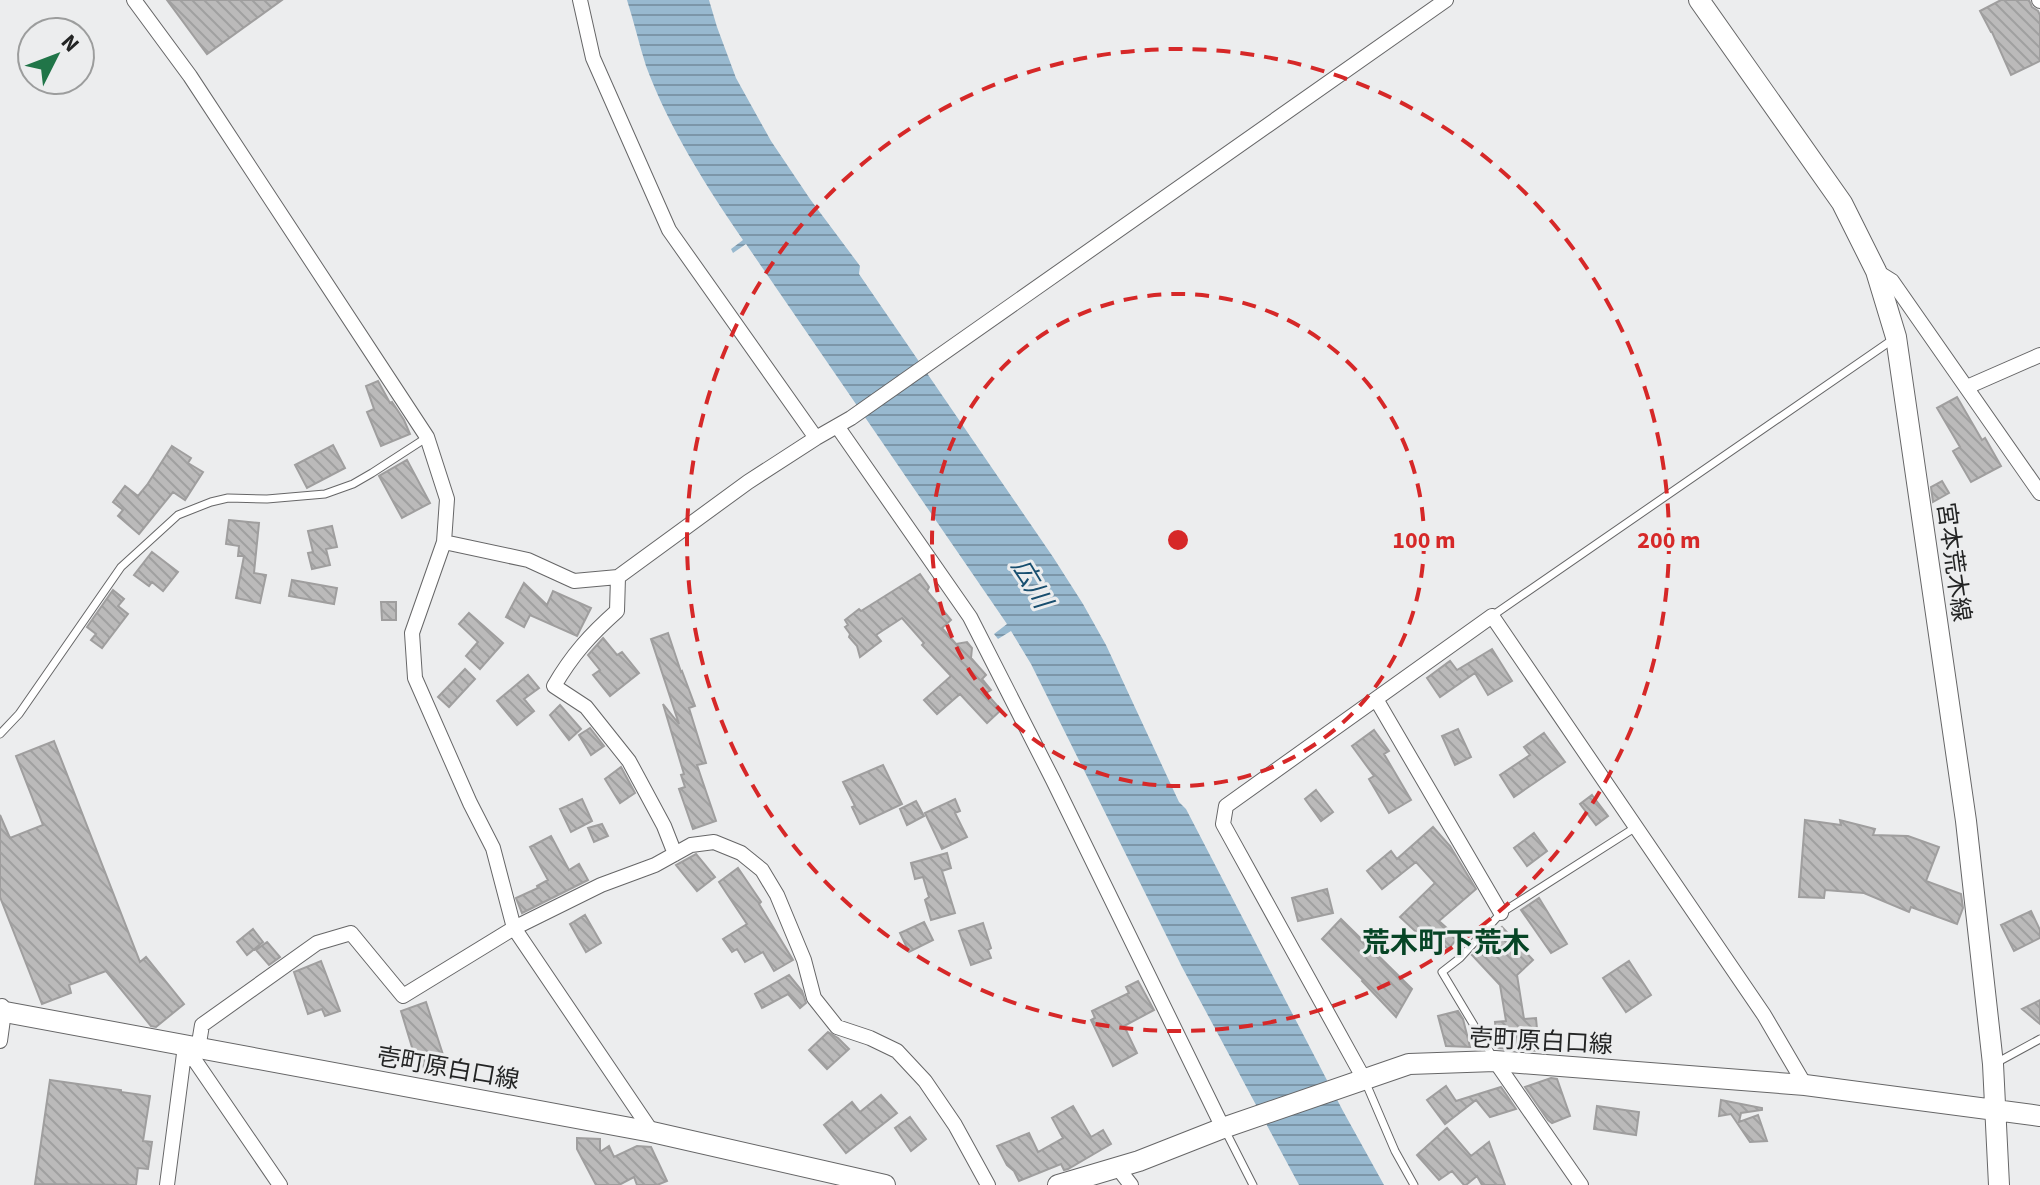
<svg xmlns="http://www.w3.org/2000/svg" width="2040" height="1185" font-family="'Source Sans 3','Noto Sans JP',sans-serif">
  <defs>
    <pattern id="water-rules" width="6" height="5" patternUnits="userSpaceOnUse" patternTransform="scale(2)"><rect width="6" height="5" fill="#98b9cf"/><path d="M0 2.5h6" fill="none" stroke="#7c96a8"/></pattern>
    <pattern id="building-back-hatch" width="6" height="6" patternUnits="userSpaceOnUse" patternTransform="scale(2)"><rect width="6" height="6" fill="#bbbaba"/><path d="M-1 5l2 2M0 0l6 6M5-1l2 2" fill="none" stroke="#a0a0a0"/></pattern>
  </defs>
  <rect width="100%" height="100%" fill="#ecedee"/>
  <path fill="url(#water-rules)" d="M627,0H709L717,27L736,78L771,141L810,199L860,266L859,274L1053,557L1083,604L1106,645L1179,802L1186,809L1343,1111L1384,1185H1299L1182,967L1031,664L1011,631L998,639L994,634L1007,624L746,244L733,253L731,249L743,240C706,186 669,128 646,66C639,44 634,22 627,0Z"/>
  <path fill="url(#building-back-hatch)" stroke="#9f9e9e" stroke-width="2" d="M167,0H282L207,54Z
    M2001,0H2029L2032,7L2038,11L2040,15V61L2011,75L1992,32H1991L1980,11Z
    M378,381L390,403L392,402L404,420L410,434L381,446L367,412L374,409L366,386Z
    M1957,397L1982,440L1985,438L2001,466L1971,482L1953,451L1960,447L1937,408Z
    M333,445L345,468L307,488L295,465Z
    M172,446L191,458L188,463L203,472L185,500L173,492L139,534L118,516L123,510L113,502L125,486L138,496L147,485Z
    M407,460L430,503L402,518L379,476Z
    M1942,481L1949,493L1933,502L1931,487Z
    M229,520L259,523L254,573L266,575L260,603L236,598L244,556H238L239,546L226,544Z
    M332,526L337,547L326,549L330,565L312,569L308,553L313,552L308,531Z
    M152,552L178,572L163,591L152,582L149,586L134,575Z
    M920,574L929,587L927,591L951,620L942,628L956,644L967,642L972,648L971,658L986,675L982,679L991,690L986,693L1001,710L987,723L960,694L937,714L924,700L951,676L922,645L924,643L902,618L876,635L881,641L860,657L857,646L849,637L850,634L845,627L848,625L845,620L859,609L861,611Z
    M292,580L337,588L334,604L289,596Z
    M524,583L547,605L553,591L591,608L577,636L530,615L524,627L506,617Z
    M113,590L124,599L118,606L128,614L102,648L91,640L96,634L87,627Z
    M381,602H396V620H382Z
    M469,613L503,643L480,669L466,656L478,642L459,624Z
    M668,633L681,672L682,671L695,706L689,708L706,763L697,765L716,821L693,829L679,789L685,787L681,775L684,774L663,704L679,724L651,639Z
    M603,638L617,655L622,652L639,673L610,696L593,675L600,670L588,655Z
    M1492,649L1512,681L1488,695L1475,673L1440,697L1427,678L1450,661L1457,670Z
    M465,669L475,679L449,707L438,697Z
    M528,675L539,688L524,699L534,711L517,725L497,701Z
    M560,705L581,729L569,740L550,715Z
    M590,728L604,746L591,755L579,735Z
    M1458,729L1471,757L1455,765L1442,736Z
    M1374,730L1389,751L1384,754L1411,800L1389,813L1369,779L1374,776L1352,746Z
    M1544,733L1565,762L1514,797L1500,775L1530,755L1524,747Z
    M54,741L140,962L146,957L184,1004L156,1027L151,1026L106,971L69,985L71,993L42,1004L0,897V815L10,838L43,825L16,756Z
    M883,765L902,804L860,824L852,807L855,806L843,782Z
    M621,767L635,793L620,803L605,779Z
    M1316,790L1333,812L1321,821L1305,799Z
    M1592,795L1608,816L1596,825L1580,804Z
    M582,799L592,821L571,832L560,809Z
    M955,799L960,811L955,813L967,837L942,849L925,813Z
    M916,801L924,816L907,825L900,809Z
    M1805,820L1841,825L1840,820L1875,829L1873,835L1908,836L1939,847L1926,881L1961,894L1963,908L1957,924L1911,907L1909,912L1864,893L1825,890L1824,898L1799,897Z
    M602,824L608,836L594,842L588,828Z
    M1433,827L1450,846L1476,889L1439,921L1458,938L1448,949L1433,936L1427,942L1400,917L1435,883L1416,862L1382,889L1367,871L1391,851L1397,859Z
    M1534,833L1547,851L1527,866L1514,848Z
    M551,836L569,870L579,864L588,880L522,913L516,898L538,888L537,886L548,880L530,847Z
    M947,853L951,868L942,871L955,913L931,920L925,900L929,897L923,877L915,879L911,863Z
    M696,854L715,877L697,891L676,865Z
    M738,868L761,902L759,904L793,960L774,971L763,952L745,962L737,949L732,952L723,939L747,924L719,882Z
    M1327,889L1333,913L1298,921L1292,898Z
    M1539,898L1567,944L1551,953L1521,910Z
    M2031,911L2040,930V938L2014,951L2001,925Z
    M585,915L601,943L586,952L570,924Z
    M1341,919L1412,989L1396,1017L1362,981L1363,980L1322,939Z
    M924,922L933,940L909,952L900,933Z
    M983,923L991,948L988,950L991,958L971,965L959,931Z
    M1502,927L1533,960L1517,975L1524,1019L1536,1018L1539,1051L1498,1048L1495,1022L1506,1021L1500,985L1472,955Z
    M253,929L263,942L247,955L237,942Z
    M267,942L280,957L269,965L256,950Z
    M321,961L340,1011L325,1016L322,1009L308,1014L294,972Z
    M1629,961L1651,995L1626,1012L1603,978Z
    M789,975L802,991L806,1003L800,1008L788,994L762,1008L755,994Z
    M1138,981L1154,1010L1124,1026L1137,1053L1113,1066L1091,1020L1095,1018L1092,1011L1129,993L1126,987Z
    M2040,1000V1024L2022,1009Z
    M426,1002L447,1067L426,1074L419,1055L415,1057L401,1011Z
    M1458,1011L1463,1019L1470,1047L1446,1046L1438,1016Z
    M828,1032L838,1038L849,1049L827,1069L809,1050Z
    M1551,1078L1557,1079L1570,1116L1552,1123L1548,1120L1525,1087Z
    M50,1080L121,1090V1092L150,1096L143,1141L152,1142L148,1169L138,1168L136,1185L35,1184Z
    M1446,1086L1456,1101L1501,1087L1516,1109L1490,1117L1476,1100L1445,1124L1427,1100Z
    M881,1095L897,1113L846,1153L824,1125L852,1102L860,1112Z
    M1721,1100L1762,1108V1110L1741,1113L1739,1122L1758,1115L1767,1141L1750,1142L1731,1114L1719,1116Z
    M1073,1106L1091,1137L1103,1130L1111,1144L1068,1169L1064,1170L1061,1164L1019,1181L1014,1171L1007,1165L997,1146L1029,1133L1038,1152L1063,1138L1052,1118Z
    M1597,1106L1639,1112L1636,1135L1594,1129Z
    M910,1117L926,1139L911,1151L895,1128Z
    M1447,1128L1471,1156L1489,1142L1505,1185H1482L1477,1176L1466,1185H1464L1452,1171L1439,1180L1417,1155Z
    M577,1138L600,1139V1152L609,1146L614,1157L637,1146L651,1147L667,1181L657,1185H637L634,1177L619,1185H596L577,1149Z"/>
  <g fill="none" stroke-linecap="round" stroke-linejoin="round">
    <g stroke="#666667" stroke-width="9">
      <path id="lane" d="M1492,616L1895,338
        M0,734L19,714L121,567L178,515L211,502L228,498L267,499L325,494L353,484L372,473L426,438
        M1493,1057L1442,972L1460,958L1501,913L1636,827
        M1996,1063L2040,1039
        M1365,1081L1395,1151L1414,1185
        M1225,1130L1253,1185"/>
    </g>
    <g stroke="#666667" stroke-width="16">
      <path id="street" d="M134,0L190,76L427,437L447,499L444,542L412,633L415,678L470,803L493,848L514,928L652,1132
        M580,0L593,58L669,230L816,438
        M2039,0L2040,1
        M1876,271L1892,281L2040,493
        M1967,387L2040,355
        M837,426L970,617L1053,780L1223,1128
        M444,542L528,560L574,581L618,577L748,482L816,438L851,418L1446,0
        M618,577L617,611C590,635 572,655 554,686L586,707L629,761L664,826L675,854
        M1376,699L1501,913
        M0,1041L4,1012L2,1006
        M185,1046L280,1185
        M198,1049L202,1025L317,943L351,933L403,996L514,928L601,885L655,865L691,845L714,842L741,853L762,870L777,895L804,960L814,998L837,1027L870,1038L897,1051L925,1081L955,1125L988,1185
        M1495,1061L1581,1185
        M1364,1079L1223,824L1226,806L1492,616L1764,1015L1805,1085
        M1117,1167L1131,1185
        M167,1185L185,1046"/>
    </g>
    <g stroke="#666667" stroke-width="22">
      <path id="secondary" d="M1699,0L1842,203L1876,271L1896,337L1966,821L1993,1064L1999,1185
        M0,1011L652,1132L885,1185
        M1058,1185L1139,1161L1223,1128L1409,1064L1495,1061L1805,1085L2040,1116"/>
    </g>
    <use href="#lane" stroke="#fff" stroke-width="7"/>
    <use href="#street" stroke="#fff" stroke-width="14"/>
    <use href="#secondary" stroke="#fff" stroke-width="20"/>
  </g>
  <g fill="none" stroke="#d62828" stroke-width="4" stroke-dasharray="14 10">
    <circle cx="1178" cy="540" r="246"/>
    <circle cx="1178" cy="540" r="491"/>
  </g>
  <g text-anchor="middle" stroke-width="6" stroke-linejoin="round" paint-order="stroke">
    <g font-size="24" fill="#232424" stroke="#ecedee">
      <text transform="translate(1954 562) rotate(82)" y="8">宮本荒木線</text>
      <text transform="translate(1541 1041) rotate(3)" y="8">壱町原白口線</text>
      <text transform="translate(448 1068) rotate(10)" y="8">壱町原白口線</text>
    </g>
    <g font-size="26" font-style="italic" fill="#174e6f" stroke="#ecedee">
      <text transform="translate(1032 583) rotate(59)" y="9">広川</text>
    </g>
    <g font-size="28" font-weight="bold" fill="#074526" stroke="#ecedee">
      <text x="1446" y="952">荒木町下荒木</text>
    </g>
  </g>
  <circle cx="1178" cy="540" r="12" fill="#d62828" stroke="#ecedee" stroke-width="4"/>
  <g font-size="24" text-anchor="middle" font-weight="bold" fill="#d62828" stroke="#ecedee" stroke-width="6" stroke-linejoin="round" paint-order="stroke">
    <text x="1424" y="548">100 m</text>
    <text x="1669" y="548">200 m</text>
  </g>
  <g transform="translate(56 56) rotate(48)"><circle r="38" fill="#ecedee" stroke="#9c9d9d" stroke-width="2"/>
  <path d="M0-6L14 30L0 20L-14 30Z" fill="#207548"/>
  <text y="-12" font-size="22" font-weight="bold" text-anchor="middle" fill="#232424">N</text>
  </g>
</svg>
